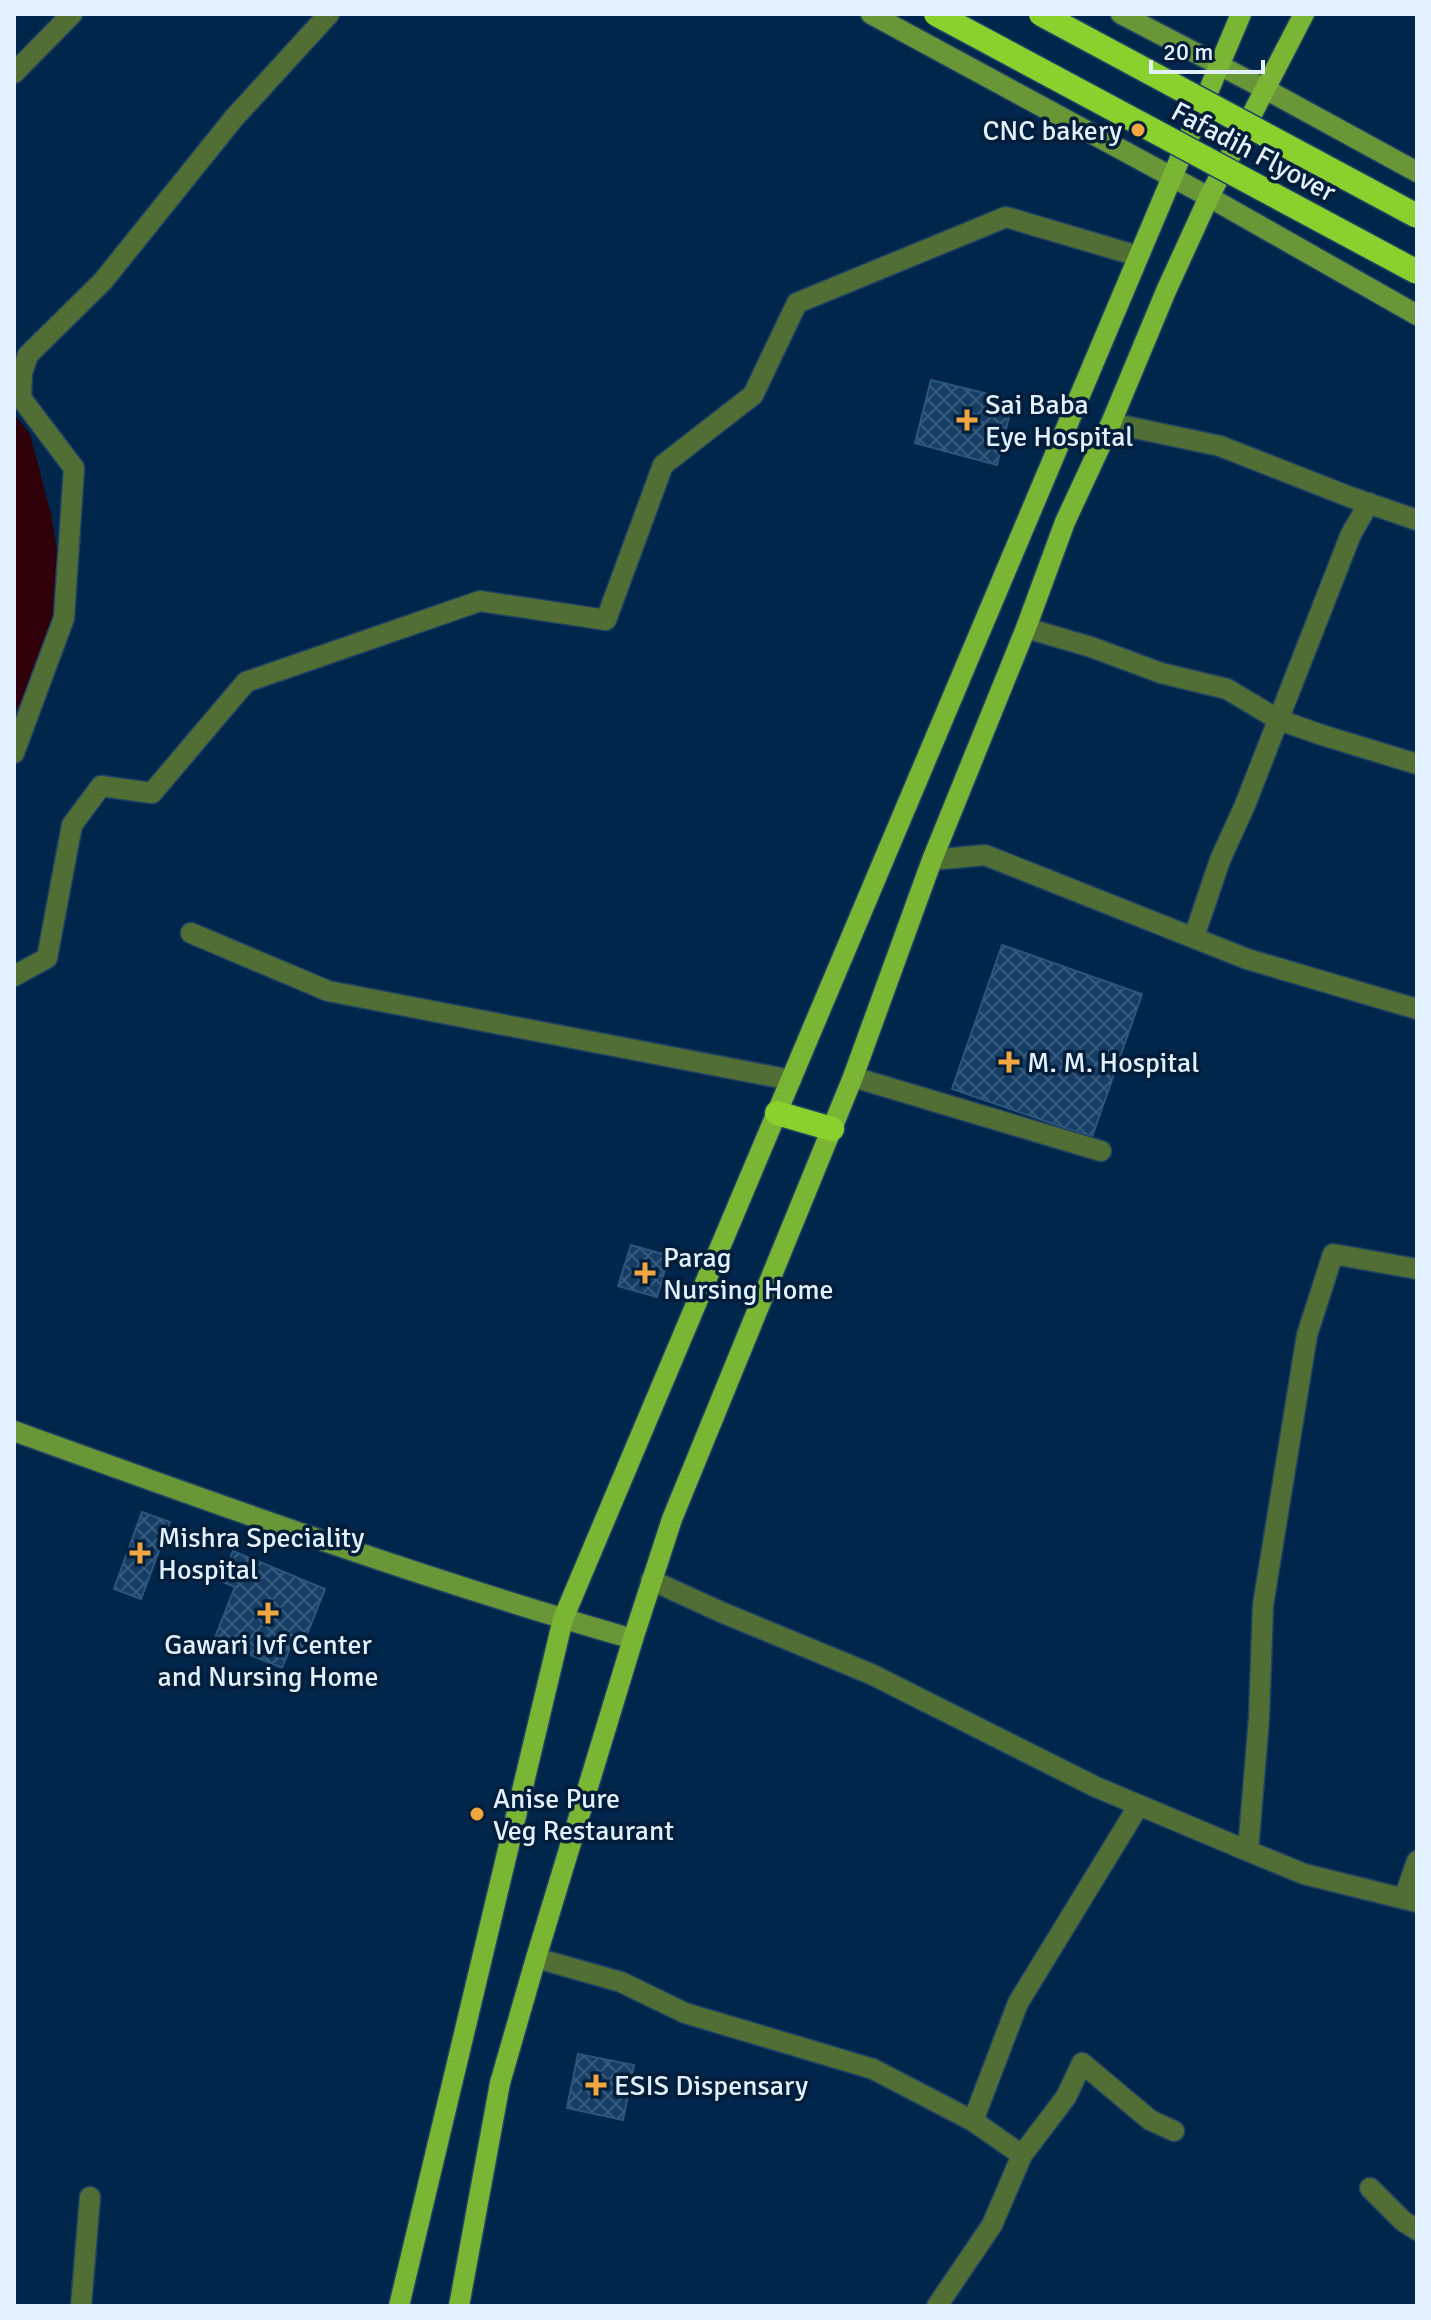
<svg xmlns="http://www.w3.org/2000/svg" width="1431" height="2320" font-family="Signika,sans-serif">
  <defs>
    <pattern id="building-cross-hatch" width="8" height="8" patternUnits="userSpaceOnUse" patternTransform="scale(2)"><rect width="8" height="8" fill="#153e66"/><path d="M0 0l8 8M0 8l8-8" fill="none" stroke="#375a7d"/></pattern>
  </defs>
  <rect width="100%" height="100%" fill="#00264b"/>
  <path fill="#2f000a" d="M14,414L30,434L51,514L61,574L49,660L14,713Z"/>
  <path fill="url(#building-cross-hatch)" stroke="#2e557e" stroke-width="2" d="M931,380L1013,400L997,465L915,443Z
    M1002,945L1142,994L1092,1137L952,1089Z
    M631,1245L669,1256L657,1297L618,1286Z
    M142,1512L170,1522L141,1599L114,1589Z
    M233,1551L325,1589L300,1652L290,1648L282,1668L214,1640L235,1587L221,1581Z
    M578,2054L634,2065L623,2120L567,2108Z"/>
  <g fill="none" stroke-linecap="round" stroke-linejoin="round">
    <g stroke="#204264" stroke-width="23">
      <path id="street" d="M14,73L72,14
        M1111,423L1220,446L1350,497L1417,520
        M1026,628L1091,647L1161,673L1227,689L1279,720L1322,735L1417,764
        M14,753L64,618L74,468L21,398L22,373L28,355L103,281L234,118L329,14
        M932,860L985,855L1247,959L1417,1009
        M191,933L328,991L791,1080
        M1194,937L1220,860L1245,805L1351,534L1369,503
        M14,976L47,958L72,825L101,786L152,793L246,682L480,601L606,620L663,465L753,395L797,303L1006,217L1138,256
        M853,1077L1101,1151
        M651,1580L721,1612L871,1674L1096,1787L1248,1851L1304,1874L1417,1902
        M1248,1851L1259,1718L1263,1605L1307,1335L1333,1254L1417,1269
        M1404,1898L1417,1861
        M536,1958L621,1982L685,2013L873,2069L973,2121L1022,2155
        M973,2121L1018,2003L1139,1805
        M1370,2188L1403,2221L1417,2230
        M81,2306L90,2197
        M937,2306L992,2225L1022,2155L1066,2097L1082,2063L1150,2120L1174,2131"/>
    </g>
    <g stroke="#204264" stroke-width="23">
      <path id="secondary" d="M871,14L1209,197L1417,315
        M1121,14L1265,89L1417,172
        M14,1431C219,1505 423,1579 633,1639"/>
    </g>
    <g stroke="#204264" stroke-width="23">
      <path id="primary" d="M399,2306L563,1619L1241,14
        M459,2306L500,2083L536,1958L633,1639L672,1519L853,1077L932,860L1026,628L1065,522L1111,423L1166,291L1209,197L1304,14"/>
    </g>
    <g stroke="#204264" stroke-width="27">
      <path id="highway" d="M777,1113L832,1129"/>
    </g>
    <use href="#street" stroke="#516e35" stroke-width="20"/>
    <use href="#secondary" stroke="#699637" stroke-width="20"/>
    <use href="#primary" stroke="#7bb534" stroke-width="20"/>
    <use href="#highway" stroke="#8bd12e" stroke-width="24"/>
    <g stroke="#204264" stroke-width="27" stroke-linecap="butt">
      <path id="highway-bridge" d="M936,14L1417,272
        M1041,14L1417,216"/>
    </g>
    <use href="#highway-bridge" stroke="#8bd12e" stroke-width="24"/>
  </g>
  <g fill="#f1a63f" stroke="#001d39" stroke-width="3">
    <circle cx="1138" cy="130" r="8"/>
    <path d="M963 408h8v8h8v8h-8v8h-8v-8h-8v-8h8z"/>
    <path d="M1005 1050h8v8h8v8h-8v8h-8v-8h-8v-8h8z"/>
    <path d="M641 1261h8v8h8v8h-8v8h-8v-8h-8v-8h8z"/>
    <path d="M136 1541h8v8h8v8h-8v8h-8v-8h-8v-8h8z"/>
    <path d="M264 1601h8v8h8v8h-8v8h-8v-8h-8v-8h8z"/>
    <circle cx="477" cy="1814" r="8"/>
    <path d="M592 2073h8v8h8v8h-8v8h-8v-8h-8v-8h8z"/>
  </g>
  <g text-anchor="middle" stroke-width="7" stroke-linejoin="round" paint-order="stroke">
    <g font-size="28" fill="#e3f0ff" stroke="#001d39" text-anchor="start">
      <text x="1122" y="140" text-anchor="end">CNC bakery</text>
      <text x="985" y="414">Sai Baba<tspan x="985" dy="32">Eye Hospital</tspan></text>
      <text x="1027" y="1072">M. M. Hospital</text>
      <text x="663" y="1267">Parag<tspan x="663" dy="32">Nursing Home</tspan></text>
      <text x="158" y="1547">Mishra Speciality<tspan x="158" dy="32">Hospital</tspan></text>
      <text x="268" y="1654" text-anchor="middle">Gawari Ivf Center<tspan x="268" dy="32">and Nursing Home</tspan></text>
      <text x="493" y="1808">Anise Pure<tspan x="493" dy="32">Veg Restaurant</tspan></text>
      <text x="614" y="2095">ESIS Dispensary</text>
    </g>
    <g font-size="28" fill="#e3f0ff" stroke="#001d39">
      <text transform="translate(1254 151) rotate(28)" y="10">Fafadih Flyover</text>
    </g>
  </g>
  <rect width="1431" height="2320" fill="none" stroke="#e3f0ff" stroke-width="32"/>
  <path d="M1151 60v12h112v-12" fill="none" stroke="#e3f0ff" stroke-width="4"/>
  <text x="1163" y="60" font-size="24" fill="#e3f0ff" stroke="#001d39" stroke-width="6" paint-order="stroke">20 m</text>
</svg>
